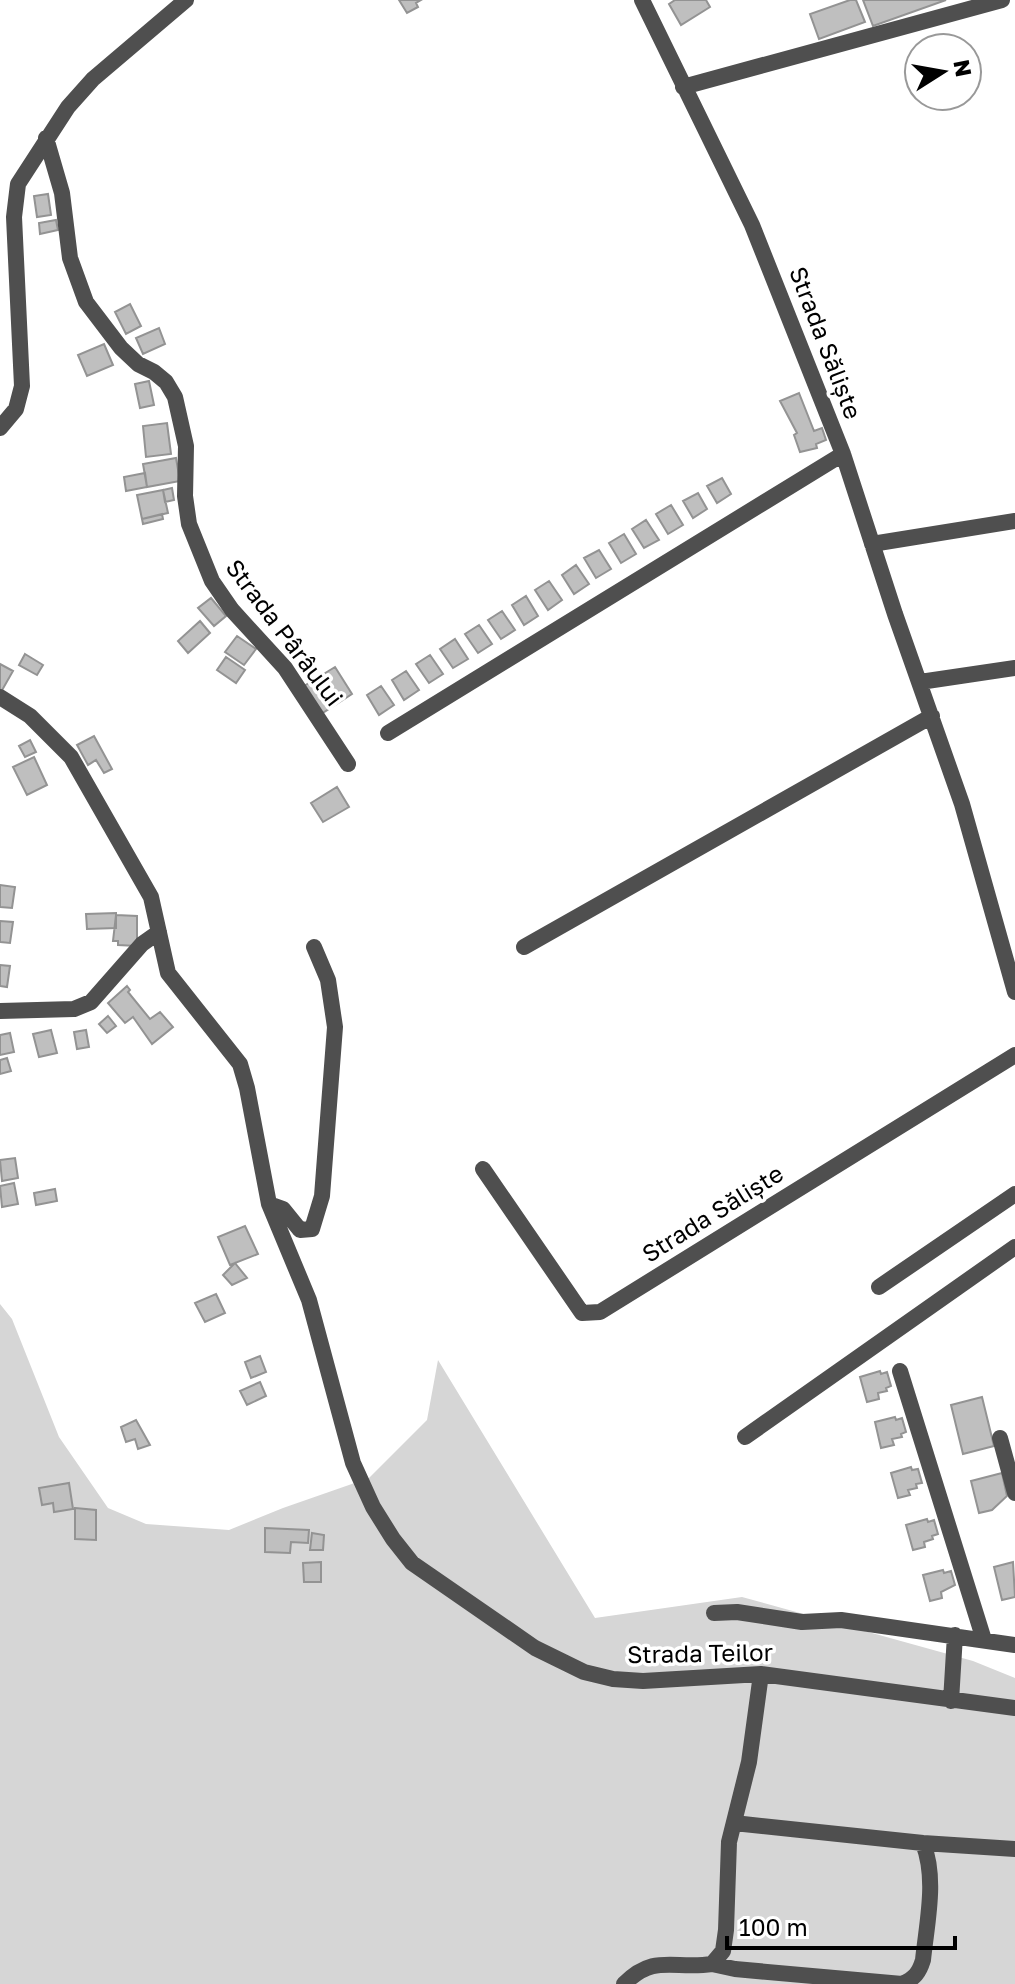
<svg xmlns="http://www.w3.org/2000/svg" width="1015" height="1984" font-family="'Golos Text',sans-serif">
  <rect width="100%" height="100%" fill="#fff"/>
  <path fill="#d6d6d6" d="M0,1304L12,1319L59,1437L108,1508L146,1524L229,1530L283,1508L369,1478L427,1420L438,1360L595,1618L742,1597L973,1661L1015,1678V1984H0Z"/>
  <path fill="#bfbfbf" stroke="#939393" stroke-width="2" d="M399,0H421L416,3L418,7L407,13Z
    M675,0H706L710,7L681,25L669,4Z
    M850,0H856L865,22L819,39L810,14Z
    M863,0H946L873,26Z
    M48,194L51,215L37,217L34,196Z
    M56,220L58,230L40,234L39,223Z
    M130,304L141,326L126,334L115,312Z
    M159,328L165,344L143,354L136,338Z
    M104,344L113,365L87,376L78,355Z
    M149,381L154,405L140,408L135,384Z
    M799,393L814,431L822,428L826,440L816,444L817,448L800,452L794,435L797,433L780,401Z
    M167,423L171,454L146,457L143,426Z
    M176,458L180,481L147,487L143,464Z
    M145,473L147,487L126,491L124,477Z
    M722,478L731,494L717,503L707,486Z
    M172,488L174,500L165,502L163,490Z
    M163,490L168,513L142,519L137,495Z
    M698,493L707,509L693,518L683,501Z
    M671,505L683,525L668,534L656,514Z
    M162,514L163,519L143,524L142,519Z
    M646,520L659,540L644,548L632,529Z
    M624,534L636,554L621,563L609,543Z
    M599,550L611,569L596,578L584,558Z
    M576,565L589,584L574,594L562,575Z
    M549,581L562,600L548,610L535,590Z
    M526,596L538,616L524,625L512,605Z
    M211,598L226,616L214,626L198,608Z
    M502,611L515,630L501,639L488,620Z
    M200,621L210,633L188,653L178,641Z
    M479,625L492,644L478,653L465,634Z
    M237,636L256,649L244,665L225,652Z
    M455,639L468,659L453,668L440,649Z
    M25,654L43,665L37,675L19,665Z
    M430,655L443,674L429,683L416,664Z
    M226,657L245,670L236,683L217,670Z
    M0,664L13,671L1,692H0Z
    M335,667L352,694L321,714L304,686Z
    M406,671L419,690L404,700L392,680Z
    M381,686L394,705L379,715L367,695Z
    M94,736L112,769L104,773L96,760L88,765L77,745Z
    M30,740L36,752L25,757L19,746Z
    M34,757L47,785L27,795L13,767Z
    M337,787L349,807L323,822L311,803Z
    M0,885L15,887L12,908L0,907Z
    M116,913V928L87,929L86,914Z
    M116,915L137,916V946L118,945V941H113Z
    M0,921L13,922L10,943L0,942Z
    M0,965L10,966L7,987L0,986Z
    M127,986L130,990L128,992L150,1019L160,1012L173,1027L152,1044L133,1017L125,1023L108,1003Z
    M108,1016L116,1026L107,1033L99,1024Z
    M51,1030L57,1053L39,1057L33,1034Z
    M86,1030L89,1047L77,1049L74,1032Z
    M10,1033L14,1052L0,1055V1035Z
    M7,1058L11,1071L0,1074V1060Z
    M15,1158L18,1178L2,1181L0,1160Z
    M14,1183L18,1204L2,1207L0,1186Z
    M55,1189L57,1201L36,1205L34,1193Z
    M245,1226L258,1254L230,1265L218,1237Z
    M235,1263L247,1278L232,1285L223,1275Z
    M216,1294L225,1313L205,1322L195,1303Z
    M260,1356L266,1372L251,1378L245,1362Z
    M880,1371L881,1374L887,1372L891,1386L886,1388L887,1391L878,1393L879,1399L867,1402L860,1377Z
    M260,1382L266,1396L247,1405L240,1391Z
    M982,1397L994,1446L963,1454L951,1405Z
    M895,1417L896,1420L902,1418L906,1432L901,1434L902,1437L892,1439L894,1445L881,1448L875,1422Z
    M136,1420L150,1445L138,1449L135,1439L126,1442L121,1427Z
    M911,1467L912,1470L918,1469L922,1483L916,1484L917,1488L908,1490L910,1495L898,1498L891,1473Z
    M1002,1473L1007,1496L992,1510L979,1513L971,1481Z
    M69,1483L73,1509L54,1512L53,1503L42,1505L39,1488Z
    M75,1508L96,1510V1540L75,1539Z
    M927,1519L928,1522L934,1520L938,1534L932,1536L933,1539L924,1542L925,1547L913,1550L906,1525Z
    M265,1528L309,1530L308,1543L291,1542L290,1553L265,1552Z
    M312,1533L324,1535L323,1550H310Z
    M321,1562V1582H304L303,1563Z
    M1013,1562L1015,1597L1002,1600L994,1567Z
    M943,1570L944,1573L951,1571L955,1585L941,1592L942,1598L930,1601L923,1575Z"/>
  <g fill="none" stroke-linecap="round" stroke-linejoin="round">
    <path stroke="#4f4f4f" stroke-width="16" d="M642,0L752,225L843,454L895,614L962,804L1015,992
      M683,87L1002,0
      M46,138L62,193L70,258L86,302L121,348L138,364L154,372L166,382L175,397L186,446L185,496L189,524L212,581L232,610L285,668L348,764
      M0,428L16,409L22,386L14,217L18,184L68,107L93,79L186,0
      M872,544L1015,521
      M920,682L1015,668
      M0,697L30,716L71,757L151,897L168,973L240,1064L247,1088L269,1204L309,1300L353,1463L373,1507L393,1539L412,1563L535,1648L584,1672L613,1679L643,1681L761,1674L1015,1708
      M388,733L843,454
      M524,947L932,716
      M0,1011L74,1009L91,1002L142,944L159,932
      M483,1169L582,1313L600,1312L1015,1055
      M269,1204L283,1209L300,1230L312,1229L322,1196L335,1027L328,980L314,947
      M879,1287L1015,1194
      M900,1371L984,1640
      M745,1437L1015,1247
      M1000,1438L1015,1493
      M714,1613L737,1612L802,1622L841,1620L1015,1645
      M951,1701L955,1635
      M734,1823L923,1843L1015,1849
      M712,1964L735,1969L902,1984C915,1978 919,1973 923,1960C927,1921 937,1879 923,1843
      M624,1984C655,1953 674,1970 712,1964L723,1951L726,1930L729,1842L749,1762L761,1674"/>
  </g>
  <g text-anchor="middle" stroke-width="7" stroke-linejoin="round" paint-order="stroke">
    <g font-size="24" fill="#000" stroke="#fff">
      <text transform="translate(825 343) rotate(69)" y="8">Strada Săliște</text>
      <text transform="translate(284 633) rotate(53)" y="8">Strada Pârâului</text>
      <text transform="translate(713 1214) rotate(-32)" y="8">Strada Săliște</text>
      <text transform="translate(700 1654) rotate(-1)" y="8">Strada Teilor</text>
    </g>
  </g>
  <g transform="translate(943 72) rotate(79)"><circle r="38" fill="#ffffff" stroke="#999999" stroke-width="2"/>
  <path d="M0-6L14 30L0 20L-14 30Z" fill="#000000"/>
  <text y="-12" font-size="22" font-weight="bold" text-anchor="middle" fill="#000000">N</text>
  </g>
  <path d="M727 1936v12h228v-12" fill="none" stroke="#000000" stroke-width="4"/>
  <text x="739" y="1936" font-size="24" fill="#000000" stroke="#ffffff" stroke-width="6" paint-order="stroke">100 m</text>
</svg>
